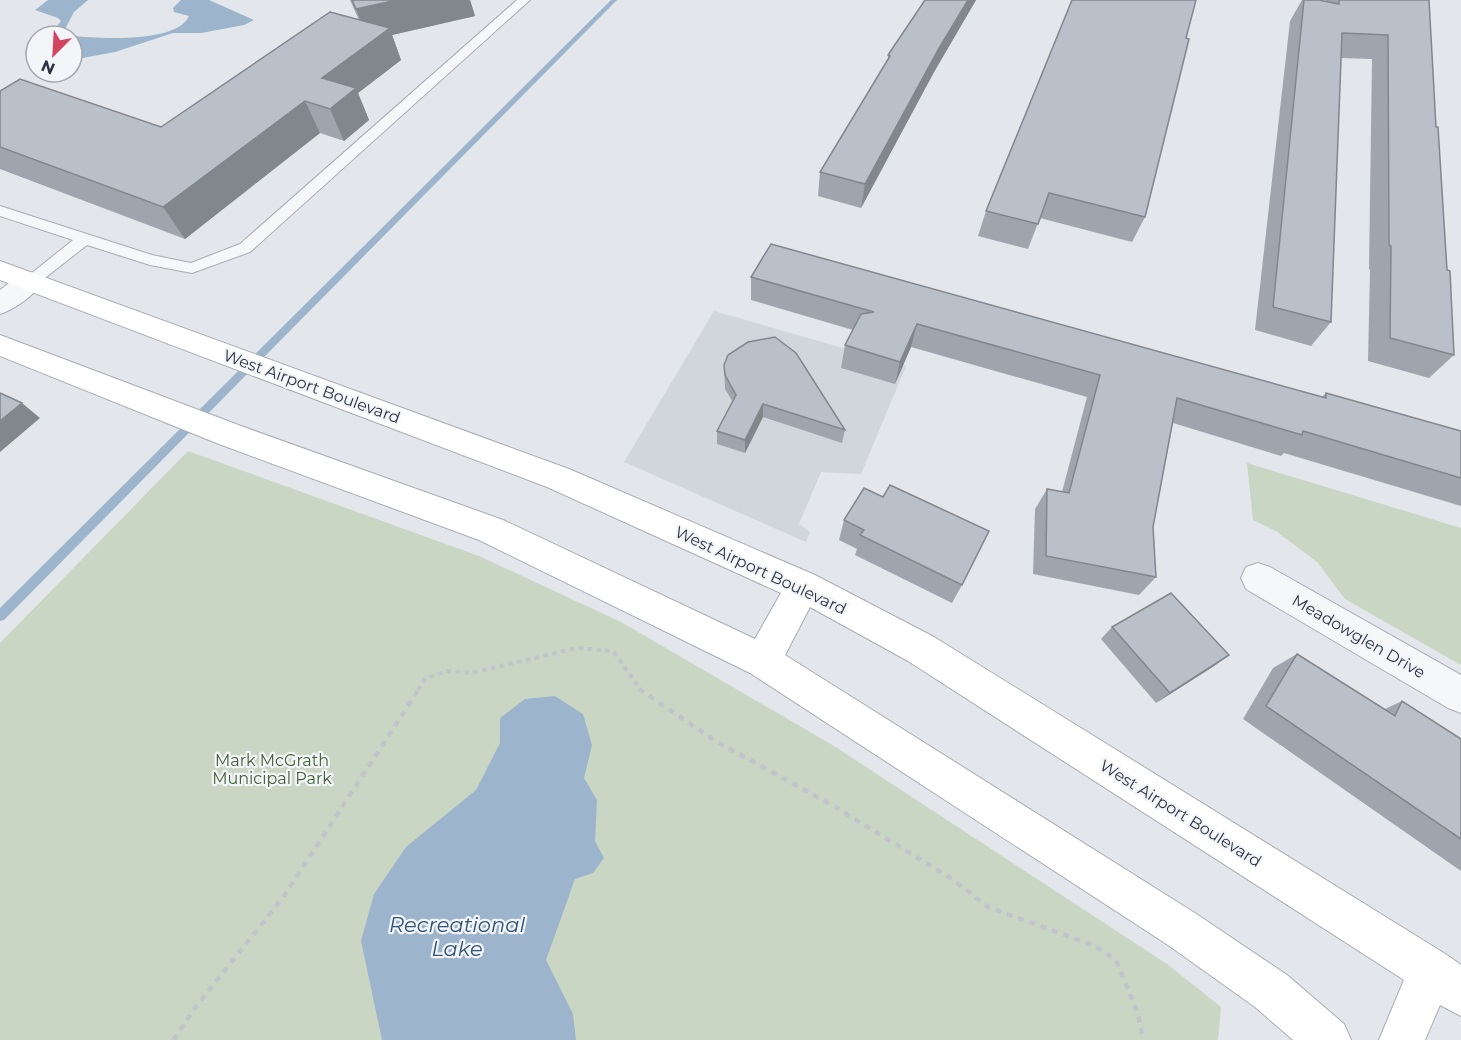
<svg xmlns="http://www.w3.org/2000/svg" width="1461" height="1040" font-family="Montserrat,sans-serif">
  <rect width="100%" height="100%" fill="#e3e6eb"/>
  <path fill="#d1d6dd" d="M714,311L906,366L861,474L821,472L799,524L810,532L806,542L624,462Z"/>
  <path fill="#c9d6c4" d="M188,451L479,556L621,622L834,746L1167,964L1221,1007L1218,1040H0V643Z
    M1247,463L1461,528V665L1345,599L1317,562L1276,531L1253,520Z"/>
  <path fill="#9db5cc" d="M48,0H88L74,12L64,31L71,36H49L61,21L58,18L35,10Z
    M181,0H209L254,20L244,25L201,33H173L115,52L72,60V36C97,38 177,44 189,16L174,12L173,8Z
    M555,696L583,714L592,745L584,778L597,800L595,841L604,858L593,873L575,879L546,960L573,1014L576,1040H382L361,941L374,894L406,847L476,790L500,743V718L525,699Z"/>
  <g fill="none" stroke-linecap="round" stroke-linejoin="round">
    <path fill="#9db5cc" fill-rule="evenodd" d="M611,0H617L4,620L0,621V608Z"/>
    <g stroke="#a8adb6" stroke-width="2">
      <path id="lane" d="M517,0H530L250,252L192,273L150,265L87,245L36,285H24L22,281L73,240L0,216V206L152,255L191,263L240,244Z"/>
    </g>
    <g stroke="#a8adb6" stroke-width="2">
      <path id="street" d="M30,272L39,274L43,281C35,295 15,309 0,314V290L21,274Z
        M1258,563L1270,567L1461,675V713L1448,708L1246,589L1241,578L1246,567Z"/>
    </g>
    <g stroke="#a8adb6" stroke-width="2">
      <path id="secondary" d="M0,261L569,469L815,575L934,637L1447,955L1461,965V1016L1440,1005L1425,1040H1379L1404,980L908,661L810,607L785,655L1198,915L1287,975L1344,1024L1351,1040H1293L1255,1007L1168,945L750,673L479,540L219,444L0,356V335L241,426L503,520L755,639L781,593L547,487L0,280Z"/>
    </g>
    <path stroke="#c1c4ca" stroke-width="4" stroke-dasharray="4.5 4.5" stroke-linecap="butt" d="M418,690L426,678L448,671L471,673L577,648L613,651L641,690"/>
    <path stroke="#c1c4ca" stroke-width="4.5" stroke-dasharray="6 6" stroke-linecap="butt" d="M639,689L717,742L832,805L952,879L988,907L1095,946L1116,960L1138,1014L1143,1040
      M174,1040L191,1013L284,896L419,689"/>
    <use href="#lane" fill="#f6f7f9" fill-rule="evenodd"/>
    <use href="#street" fill="#f6f7f9" fill-rule="evenodd"/>
    <use href="#secondary" fill="#fff" fill-rule="evenodd"/>
  </g>
  <path fill="#a0a5ad" d="M350,0H470L475,16L392,35L401,60L358,93L369,120L344,141L320,133L185,239L0,169V91L161,127L359,20Z
    M925,0H976L934,72L861,208L818,196L820,172L888,60V55Z
    M1302,0H1319L1326,1V0H1429L1436,127L1454,355L1429,378L1368,361L1370,270L1369,269L1372,59L1341,58L1331,322L1311,346L1255,330L1290,21Z
    M1186,38L1145,217L1132,242L1040,218L1028,249L978,236L986,211Z
    M751,277L1322,397L1326,393L1461,431V506L1284,453L1281,456L1173,423L1153,527L1156,577L1139,595L1033,574L1035,509L1047,489L1062,492L1087,397L911,347L895,384L841,368L845,345L853,330L751,300Z
    M724,365L845,430L842,443L763,417L745,453L717,444V431L733,402L725,389Z
    M883,497L962,585L952,603L855,555L857,549L839,540L844,520Z
    M1112,627L1229,655L1214,666L1156,703L1101,639Z
    M1297,654L1385,709L1402,701L1461,739V871L1243,719L1273,668Z"/>
  <path fill="#82868d" d="M397,0H470L475,16L392,35L401,60L358,93L369,120L344,141L330,109L322,78L368,40L356,9Z
    M968,0H976L934,72L861,208L865,184L939,48Z
    M305,101L320,133L185,239L163,207Z
    M917,324L911,347L895,384L900,362Z
    M22,403L40,418L0,452V421Z
    M763,404V417L745,453V440Z
    M1229,655L1214,666L1156,703L1170,693Z"/>
  <path fill="#bac0c9" stroke="#82868d" stroke-width="1.5" d="M352,0H397L356,9Z
    M925,0H968L939,48L865,184L820,172L890,56L888,55Z
    M1072,0H1196L1186,38L1189,39L1145,217L1049,193L1038,224L986,211Z
    M1304,0H1319L1339,4V0H1429L1436,127H1438L1447,270L1450,271L1454,355L1390,338L1391,246L1389,245L1388,35L1342,33L1331,322L1273,307Z
    M330,12L390,28L322,78L356,88L330,109L305,101L163,207L0,147V91L20,79L161,127Z
    M771,244L1326,398V393L1461,431V478L1303,431L1302,435L1177,398L1153,527L1156,577L1046,556L1047,489L1069,493L1100,375L917,324L900,362L845,345L861,314L874,312L751,277Z
    M775,337L796,353L845,430L763,404L745,440L717,431L736,395L725,375L724,365L728,355L748,342Z
    M0,393L22,403L0,421Z
    M890,485L989,531L962,585L860,535L864,530L844,520L864,488L883,497Z
    M1171,593L1229,655L1170,693L1112,627Z
    M1297,654L1395,716L1402,701L1461,739V839L1266,706Z"/>
  <g text-anchor="middle" stroke-width="4.5" stroke-linejoin="round" paint-order="stroke">
    <g font-size="16" fill="#2a3444" stroke="#f3f5f8">
      <text transform="translate(312 386) rotate(20)" y="6">West Airport Boulevard</text>
      <text transform="translate(761 570) rotate(25)" y="6">West Airport Boulevard</text>
      <text transform="translate(1359 636) rotate(30)" y="6">Meadowglen Drive</text>
      <text transform="translate(1181 813) rotate(32)" y="6">West Airport Boulevard</text>
    </g>
    <g font-size="16" fill="#406137" stroke="#f3f5f8">
      <text x="272" y="766">Mark McGrath<tspan x="272" dy="18">Municipal Park</tspan></text>
    </g>
    <g font-size="21" font-style="italic" fill="#32547a" stroke="#f3f5f8">
      <text x="457" y="932">Recreational<tspan x="457" dy="24">Lake</tspan></text>
    </g>
  </g>
  <g transform="translate(54 54) rotate(204)"><circle r="28" fill="#f3f5f8" stroke="#a3a8b0" stroke-width="1.5"/>
  <path d="M0-4.5L10 22L0 15L-10 22Z" fill="#d3455e"/>
  <text y="-9" font-size="16" font-weight="bold" text-anchor="middle" fill="#2a3444">N</text>
  </g>
</svg>
